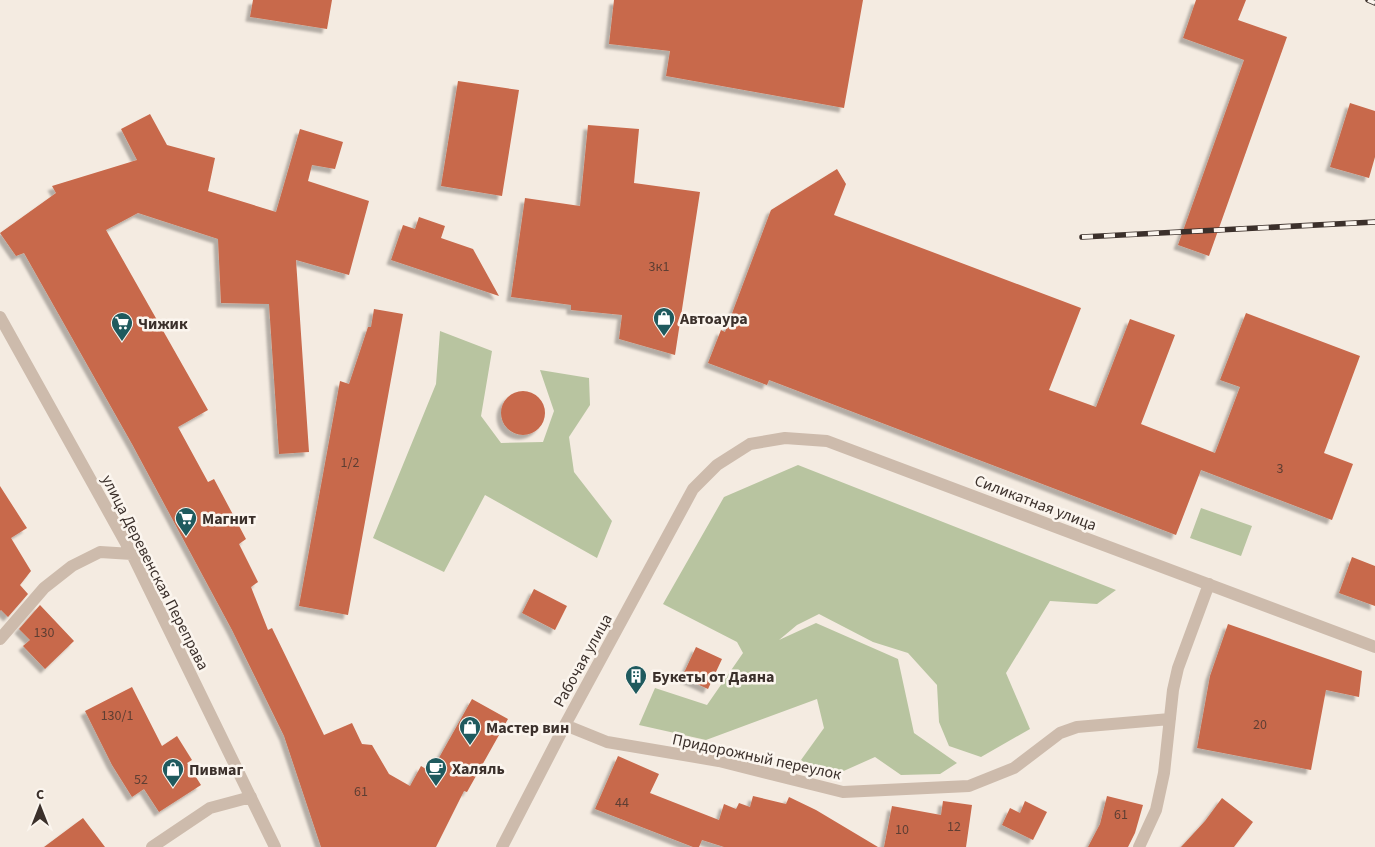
<svg xmlns="http://www.w3.org/2000/svg" width="1375" height="847" font-family="'Source Sans 3',sans-serif">
  <defs>
    <filter id="shadow"><feDropShadow dx="-4.5" dy="4.5" stdDeviation="1" flood-color="#0004"/></filter>
  </defs>
  <rect width="100%" height="100%" fill="#f4ebe1"/>
  <path fill="#b8c4a0" d="M440,331L492,351L481,416L501,443L543,442L554,411L540,370L589,378L590,405L569,437L574,472L612,521L597,558L485,495L444,572L373,538L436,384Z
    M798,465L1116,590L1097,604L1050,601L1006,673L1030,729L981,757L949,746L939,722L937,685L908,653L873,642L819,614L797,625L779,640L816,623L898,659L914,733L957,763L940,774L901,775L875,757L828,778L801,760L824,728L817,699L706,740L639,725L655,688L707,705L743,653L737,642L663,604L724,497Z
    M1201,508L1252,526L1241,556L1190,538Z"/>
  <path fill="#c8694b" filter="url(#shadow)" d="M253,0H332L327,29L250,17Z
    M614,0H863L844,108L666,76L670,51L609,44Z
    M1196,0H1246L1238,20L1287,37L1209,256L1178,245L1244,60L1183,38Z
    M458,81L519,90L502,196L441,186Z
    M1350,103L1375,111V157L1369,178L1330,167Z
    M150,114L167,145L215,158L208,191L276,212L300,129L343,142L335,169L312,165L308,181L369,201L349,275L296,260L309,452L279,454L269,304L221,303L218,239L138,213L106,230L208,410L178,427L208,482L214,479L246,539L239,544L258,582L251,587L268,630L272,628L324,735L352,723L362,744L372,745L389,774L410,786L421,766L431,772L472,699L508,719L467,792L464,791L436,847H321L284,736L232,630L132,444L24,253L16,256L0,233L56,193L52,186L137,160L121,129Z
    M588,125L639,129L634,183L700,192L675,355L619,339L622,315L571,310V305L511,297L525,198L580,206Z
    M837,169L846,184L834,215L1081,308L1049,390L1096,407L1130,319L1175,335L1141,424L1215,453L1240,387L1220,380L1246,313L1360,356L1324,453L1353,464L1332,520L1201,470L1176,535L769,380L767,385L708,363L721,330L725,332L771,210Z
    M419,217L445,226L441,238L473,249L499,296L391,260L403,225L415,229Z
    M374,309L403,314L348,615L299,606L340,381L349,384L368,327H371Z
    M501 413a22 22 0 1 1 44 0a22 22 0 1 1-44 0Z
    M0,486L27,528L11,538L31,571L20,585L28,594L8,617L1,610L0,611Z
    M1352,557L1375,566V606L1339,593Z
    M534,589L567,606L555,630L522,613Z
    M40,605L74,641L45,669L23,646L30,640L19,629Z
    M1228,624L1362,671L1359,697L1326,690L1311,770L1197,748L1210,676Z
    M696,647L722,659L708,689L682,677Z
    M132,687L162,746L177,736L192,760L187,763L201,785L159,812L144,789L132,797L112,765L85,711Z
    M618,756L659,774L650,793L719,820L724,804L736,809L739,803L750,807L753,796L786,804L789,797L816,810L878,847H724L702,840L699,847H693L595,809Z
    M1107,796L1143,805L1135,833L1128,847H1088L1100,824Z
    M1222,798L1253,822L1234,847H1181L1205,821Z
    M943,801L972,805L966,847H884L892,806L941,815Z
    M1025,801L1047,812L1033,840L1002,825L1010,808L1020,813Z
    M83,818L105,847H44Z"/>
  <g fill="none" stroke-linecap="round" stroke-linejoin="round">
    <path stroke="#cdbbac" stroke-width="12" d="M0,317L132,554L275,847
      M0,639L44,588L72,566L100,552L132,554
      M565,725L607,742L719,761L843,792L969,786L1014,768L1060,733L1077,727L1170,719
      M152,847L210,808L251,797
      M502,847L565,725L693,489L717,465L750,444L785,438L827,441L1375,647
      M1139,847L1156,810L1164,773L1173,690L1178,668L1209,584"/>
    <g stroke="#3b302b" stroke-width="5.5">
      <path id="rail" d="M1368,0L1375,3
        M1082,237L1375,222"/>
    </g>
    <use href="#rail" stroke="#fbf5ee" stroke-width="4" stroke-dasharray="11" stroke-linecap="butt"/>
  </g>
  <defs>
    <g id="shop-pin" transform="scale(1.125)"><path d="M0 17L-7.5 6A9.5 9.5 0 1 1 7.5 6Z" fill="#1f5a5e" stroke="#fbf5ee"/><path d="M-5-2.5h2.3a2.7 3.5 0 0 1 5.4 0H5L5.5 6h-11ZM-1.5-2.5h3a1.5 2.3 0 0 0-3 0Z" fill="#fff"/></g>
    <g id="supermarket-pin" transform="scale(1.125)"><path d="M0 17L-7.5 6A9.5 9.5 0 1 1 7.5 6Z" fill="#1f5a5e" stroke="#fbf5ee"/><path d="M-6-5.5h2.5l.6 2H6L4.5 2H-2.5L-4.4-4H-6ZM-1.5 3.2a1.3 1.3 0 1 0 .1 0ZM3 3.2a1.3 1.3 0 1 0 .1 0Z" fill="#fff"/></g>
    <g id="building-pin" transform="scale(1.125)"><path d="M0 17L-7.5 6A9.5 9.5 0 1 1 7.5 6Z" fill="#1f5a5e" stroke="#fbf5ee"/><path d="M-4-6H4V6H1V3H-1V6H-4ZM-2.5-4.3h1.7v1.8h-1.7ZM.8-4.3h1.7v1.8H.8ZM-2.5-1h1.7V.8h-1.7ZM.8-1h1.7V.8H.8Z" fill="#fff"/></g>
    <g id="cafe-pin" transform="scale(1.125)"><path d="M0 17L-7.5 6A9.5 9.5 0 1 1 7.5 6Z" fill="#1f5a5e" stroke="#fbf5ee"/><path d="M-5.5-4.5H6V0H3Q3 3.5 0 3.5H-2.5Q-5.5 3.5-5.5 0ZM3-3.2v2h1.7v-2ZM-6 4.5H4V6H-6Z" fill="#fff"/></g>
  </defs>
  <g fill-rule="evenodd">
    <use href="#shop-pin" x="664" y="318"/>
    <use href="#supermarket-pin" x="122" y="323"/>
    <use href="#supermarket-pin" x="186" y="518"/>
    <use href="#building-pin" x="636" y="676"/>
    <use href="#shop-pin" x="470" y="727"/>
    <use href="#cafe-pin" x="436" y="768"/>
    <use href="#shop-pin" x="173" y="769"/>
  </g>
  <g text-anchor="middle" stroke-width="5" stroke-linejoin="round" paint-order="stroke">
    <g font-size="14" fill="#5e3e33">
      <text x="659" y="271">3к1</text>
      <text x="350" y="467">1/2</text>
      <text x="1280" y="473">3</text>
      <text x="44" y="637">130</text>
      <text x="117" y="720">130/1</text>
      <text x="1260" y="729">20</text>
      <text x="141" y="784">52</text>
      <text x="361" y="796">61</text>
      <text x="622" y="807">44</text>
      <text x="1121" y="819">61</text>
      <text x="954" y="831">12</text>
      <text x="902" y="834">10</text>
    </g>
    <g font-size="16" font-weight="bold" fill="#3b302b" stroke="#fbf5ee" text-anchor="start">
      <text x="680" y="324">Автоаура</text>
      <text x="138" y="329">Чижик</text>
      <text x="202" y="524">Магнит</text>
      <text x="652" y="682">Букеты от Даяна</text>
      <text x="486" y="733">Мастер вин</text>
      <text x="452" y="774">Халяль</text>
      <text x="189" y="775">Пивмаг</text>
    </g>
    <g font-size="16" fill="#3b302b" stroke="#fbf5ee">
      <text transform="translate(1036 502) rotate(21)" y="6">Силикатная улица</text>
      <text transform="translate(156 572) rotate(63)" y="6">улица Деревенская Переправа</text>
      <text transform="translate(582 660) rotate(-61)" y="6">Рабочая улица</text>
      <text transform="translate(757 756) rotate(12)" y="6">Придорожный переулок</text>
    </g>
  </g>
  <g transform="translate(40 807)" stroke="#fbf5ee" stroke-width="4" paint-order="stroke">
  <path d="M0-4L9 19L0 12L-9 19Z" fill="#3b302b"/>
  <text y="-8" font-size="14" font-weight="bold" text-anchor="middle" fill="#3b302b">С</text>
  </g>
</svg>
